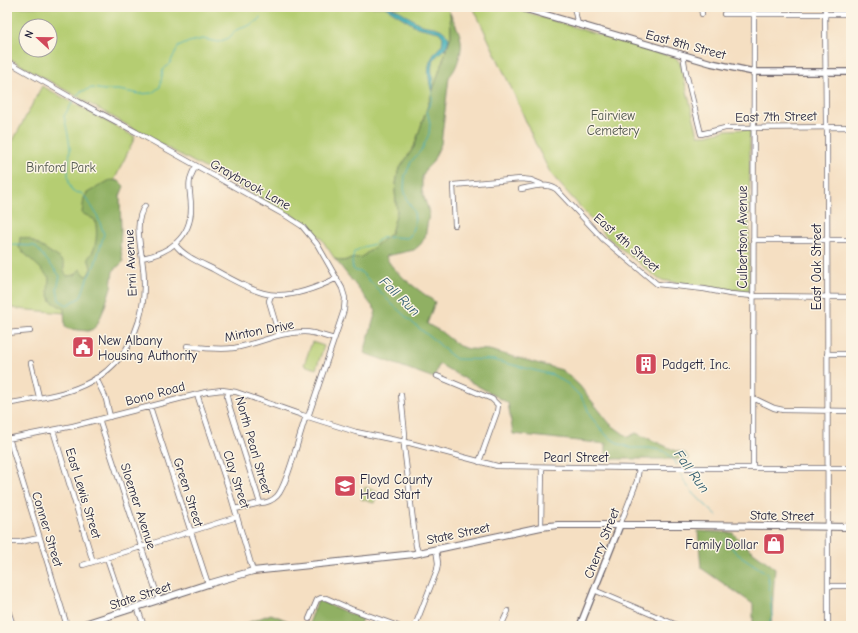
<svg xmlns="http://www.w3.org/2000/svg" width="858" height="633" font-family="'Comic Neue',sans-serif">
  <rect width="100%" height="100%" fill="#fcf5e5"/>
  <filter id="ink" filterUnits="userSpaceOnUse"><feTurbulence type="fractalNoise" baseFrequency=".025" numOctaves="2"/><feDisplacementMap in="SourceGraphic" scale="8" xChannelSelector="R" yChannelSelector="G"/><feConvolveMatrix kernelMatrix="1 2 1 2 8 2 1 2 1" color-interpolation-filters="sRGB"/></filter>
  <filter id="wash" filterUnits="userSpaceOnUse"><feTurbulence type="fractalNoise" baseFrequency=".012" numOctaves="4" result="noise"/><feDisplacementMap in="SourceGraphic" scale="16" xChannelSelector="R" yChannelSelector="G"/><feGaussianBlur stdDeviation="0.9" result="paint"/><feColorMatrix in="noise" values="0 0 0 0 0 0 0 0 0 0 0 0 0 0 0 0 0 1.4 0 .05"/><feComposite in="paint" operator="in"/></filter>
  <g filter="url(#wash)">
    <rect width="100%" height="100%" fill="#f5dfc2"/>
    <path fill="#b5cd72" stroke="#6c7856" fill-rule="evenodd" d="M7,7H447L450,13L451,36L414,147L398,171L395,191L397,212L391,233L362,257L342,261L335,259L321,238L301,220L166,147L7,57ZM26,26H50V50H26Z
      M473,7H508L676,58L680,63L698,135H707L726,130L750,129L749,292L660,280L607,237L551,174L536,145L516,98Z
      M42,86L135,137L114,181L92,297L66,313L17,309L7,306V152Z
      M312,342L324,346L316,369L304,365Z
      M365,487L378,492L374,503L361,499Z"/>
    <path fill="#90b064" stroke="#596950" d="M450,13C458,30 465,39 459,58C456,67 455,70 449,77L441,144L432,163L426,169L422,177V191L428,209L429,214L425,237L421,244L414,250L386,256C391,272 422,292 435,302L427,324L440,331L459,346L469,349L489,350L562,370L579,385L610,424L628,437L636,433L674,450L685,453L689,459H606V444L513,434L508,403L439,364L434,378L364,353L376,311L335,259L342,261L362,257L391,233L397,212L395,191L398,171L414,147L451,36Z
      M110,180L119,181L124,186L120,196L121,231L120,245L123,262L113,271L111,287L104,309L97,325L93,329L88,331L69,329L65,327L64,309L51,301L48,292L49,277C45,275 44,271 40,268C33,261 26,255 19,248L20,237L29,239L58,257L64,263V271L67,276L75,275L80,269L86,276L88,275L91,268L88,258C97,250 98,232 95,220L82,213L84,198L87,193Z
      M698,531L733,533L741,543L775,568L771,626H753V604L701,568Z
      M318,600L362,619L359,626H308Z
      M271,614L301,626H239Z"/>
    <path fill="#3eaeb8" stroke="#30687a" d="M385,7C399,7 410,19 422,25C428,27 434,26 440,29C444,31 446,34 449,38C447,52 439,50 433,61C429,72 435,82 432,93C427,71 425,62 442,45L443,37L439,32L417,27Z"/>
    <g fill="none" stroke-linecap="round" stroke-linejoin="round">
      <path stroke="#3eaeb8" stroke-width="1" d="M432,91V99L427,110L430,123L429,134L422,149L411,162L405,176L404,189L408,202L414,211L415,223L410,236L407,238L393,237L381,238L374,244L363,247L354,252L352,262L353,269L356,271L361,272L392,304L415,325L438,343L446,351L456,359L493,360L553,375L568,384L581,397L586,405L590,416L607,436L619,444L631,448H650L664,451L675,461L677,465
        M76,97L80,92L92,88L104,90H119L140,94L152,93L160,87L163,70L170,63L178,47L189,42L203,39L218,42L229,38L236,30L248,26L259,20L260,17
        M7,242L12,245L35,246L60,276L57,289L59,300L67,305L81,297L87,279L95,264L104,234L97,215L87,199L81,193L73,192C64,177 70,163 70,148C69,137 66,126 64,116L74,100
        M679,470C686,490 702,501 717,516
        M725,539L736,553L768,574L772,616L768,626"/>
    </g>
  </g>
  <g filter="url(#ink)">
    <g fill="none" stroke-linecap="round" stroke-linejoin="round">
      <g stroke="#6c646a" stroke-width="6">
        <path id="minor" d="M574,7L578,25
          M701,7L702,14
          M825,7L826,124L827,130L828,626
          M724,14H851
          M683,55L686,73L701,134L725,128L851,127
          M7,61L79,102L136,132L288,217L302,226L317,244L342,288L345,298L344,310L309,414L305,419C299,436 287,486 277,496C272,501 266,503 260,503
          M521,189C532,187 545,182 556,189L603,239L657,284L704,289L730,294L753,296L851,297
          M455,225L453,185L521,179L531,180L541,184
          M753,240H851
          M175,244C183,256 201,263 213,269C229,278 246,288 263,293C287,300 315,289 337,278
          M142,258C169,253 191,238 191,208C191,189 185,184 196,166
          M271,295L269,301L279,335
          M7,333L30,331
          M187,346C203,348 218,350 234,348C258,344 279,332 304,332C314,332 324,336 334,339
          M827,354H851
          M31,363L39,397
          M437,376L492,399L498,405L497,412L479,462
          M96,378L106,399L110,417
          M229,391L227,397L229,405L260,503L235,509
          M197,394L229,490L253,571
          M401,395L405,435L404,446L416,546L418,552
          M753,398L774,408L783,410L851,411
          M7,404C32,399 60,396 84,385C134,362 150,310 142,259C140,243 134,220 145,206
          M150,407L208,584
          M99,419L159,600
          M53,430L93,562
          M9,438L67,626
          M7,439L73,426L206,392L222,390L236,392L302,415L356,432L410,443L497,466L639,468H851
          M753,468L754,7
          M620,525L637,481L639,468
          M541,527L542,467
          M7,542H20L39,538
          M107,558L125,611
          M83,565L237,517
          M828,586H851
          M594,590L679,626
          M7,607L13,626
          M137,607L144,626
          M309,619L317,600L321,598H326L351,609L398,626
          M415,626L437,570L438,563L436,549
          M501,626L508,611"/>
      </g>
      <g stroke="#6c646a" stroke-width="8">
        <path id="tertiary" d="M519,7L711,63L754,72H851
          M580,626L620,525"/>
      </g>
      <g stroke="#6c646a" stroke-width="8">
        <path id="secondary" d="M78,626L208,584L253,571L414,554L541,527L558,525H691L851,527"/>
      </g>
      <use href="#minor" stroke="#fff" stroke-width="4.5"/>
      <use href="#tertiary" stroke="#fff" stroke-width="5.5"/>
      <use href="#secondary" stroke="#fff" stroke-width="6"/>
    </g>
  </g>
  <defs>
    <g id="civic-square" transform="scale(1.15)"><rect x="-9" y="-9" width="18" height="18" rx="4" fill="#d1495b" stroke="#fcf5e5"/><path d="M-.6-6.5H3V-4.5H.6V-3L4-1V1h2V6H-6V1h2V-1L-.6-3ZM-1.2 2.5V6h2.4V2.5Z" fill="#fff"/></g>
    <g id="building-square" transform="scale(1.15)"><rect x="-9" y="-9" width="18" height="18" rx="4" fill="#d1495b" stroke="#fcf5e5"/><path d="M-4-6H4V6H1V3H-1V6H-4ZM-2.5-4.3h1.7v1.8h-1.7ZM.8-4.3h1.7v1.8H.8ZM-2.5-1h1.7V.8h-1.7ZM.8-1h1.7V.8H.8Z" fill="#fff"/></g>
    <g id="school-square" transform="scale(1.15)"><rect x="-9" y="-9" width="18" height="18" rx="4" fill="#d1495b" stroke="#fcf5e5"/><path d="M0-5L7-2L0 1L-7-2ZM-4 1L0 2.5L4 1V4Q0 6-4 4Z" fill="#fff"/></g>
    <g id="shop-square" transform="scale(1.15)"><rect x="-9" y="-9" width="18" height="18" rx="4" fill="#d1495b" stroke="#fcf5e5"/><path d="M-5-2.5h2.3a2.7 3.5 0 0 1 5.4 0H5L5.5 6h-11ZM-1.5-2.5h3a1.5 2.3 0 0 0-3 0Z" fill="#fff"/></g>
  </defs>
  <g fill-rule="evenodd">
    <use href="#civic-square" x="83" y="347"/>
    <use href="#building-square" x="646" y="364"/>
    <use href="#school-square" x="345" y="486"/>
    <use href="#shop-square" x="774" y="544"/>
  </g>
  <g text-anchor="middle" stroke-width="3" stroke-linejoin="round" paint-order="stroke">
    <g font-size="13" fill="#22223b" stroke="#fcf5e5">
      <text transform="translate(686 44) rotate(15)" y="5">East 8th Street</text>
      <text transform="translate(776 116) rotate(-1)" y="5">East 7th Street</text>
      <text transform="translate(251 184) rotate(29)" y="5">Graybrook Lane</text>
      <text transform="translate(742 237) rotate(-90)" y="5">Culbertson Avenue</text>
      <text transform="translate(627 242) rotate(41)" y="5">East 4th Street</text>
      <text transform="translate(130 263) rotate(-93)" y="5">Erni Avenue</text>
      <text transform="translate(816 267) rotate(-90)" y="5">East Oak Street</text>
      <text transform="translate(259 330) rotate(-11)" y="5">Minton Drive</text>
      <text transform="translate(155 393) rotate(-15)" y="5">Bono Road</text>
      <text transform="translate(254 445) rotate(74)" y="5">North Pearl Street</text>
      <text x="576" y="462">Pearl Street</text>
      <text transform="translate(237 479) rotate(72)" y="5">Clay Street</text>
      <text transform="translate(189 492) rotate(72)" y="5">Green Street</text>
      <text transform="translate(84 493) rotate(73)" y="5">East Lewis Street</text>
      <text transform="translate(139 506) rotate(72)" y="5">Sloemer Avenue</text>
      <text transform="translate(782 515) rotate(1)" y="5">State Street</text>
      <text transform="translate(48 529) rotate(73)" y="5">Conner Street</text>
      <text transform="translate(458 533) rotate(-12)" y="5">State Street</text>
      <text transform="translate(601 543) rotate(-68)" y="5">Cherry Street</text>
      <text transform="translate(140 595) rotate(-18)" y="5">State Street</text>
    </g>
    <g font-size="13" fill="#4e554c" stroke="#fcf5e5">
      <text x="613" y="120">Fairview<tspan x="613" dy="15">Cemetery</tspan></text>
      <text x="61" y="172">Binford Park</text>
    </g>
    <g font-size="13" fill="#22223b" stroke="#fcf5e5" text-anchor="start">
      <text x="98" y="345">New Albany<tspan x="98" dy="15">Housing Authority</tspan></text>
      <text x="662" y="369">Padgett, Inc.</text>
      <text x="360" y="484">Floyd County<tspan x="360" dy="15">Head Start</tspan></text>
      <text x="758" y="549" text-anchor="end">Family Dollar</text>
    </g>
    <g font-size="14" font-style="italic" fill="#2d5a6d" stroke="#fcf5e5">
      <text transform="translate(400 296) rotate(44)" y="5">Fall Run</text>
      <text transform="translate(692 471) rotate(54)" y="5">Fall Run</text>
    </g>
  </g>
  <rect width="858" height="633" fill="none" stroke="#fcf5e5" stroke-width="24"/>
  <g transform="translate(38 38) rotate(292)"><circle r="19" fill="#fcf5e5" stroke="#a5a1a1"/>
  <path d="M0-3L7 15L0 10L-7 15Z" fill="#d1495b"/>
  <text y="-6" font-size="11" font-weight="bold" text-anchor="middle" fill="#22223b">N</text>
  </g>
</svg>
